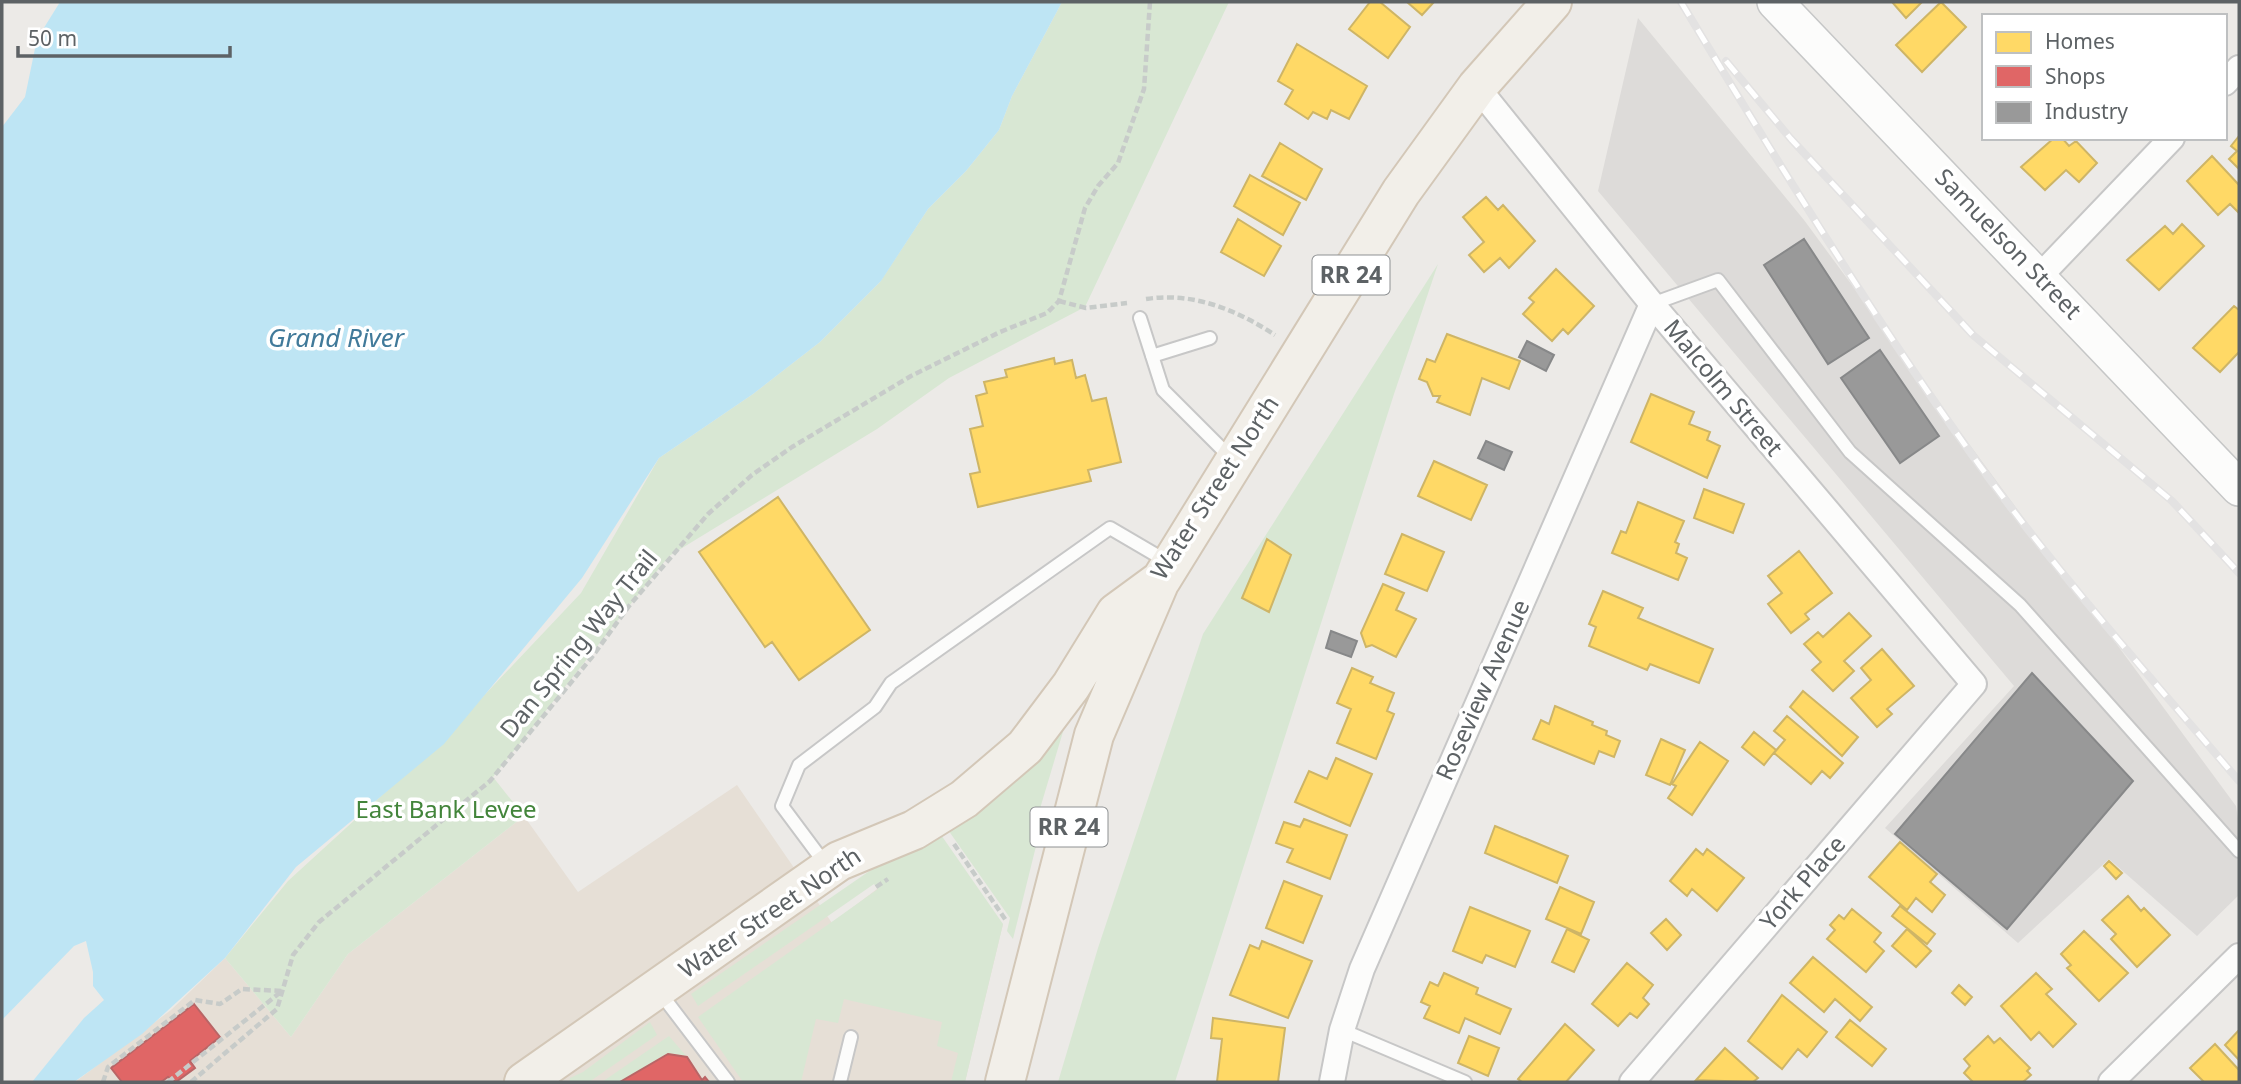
<svg xmlns="http://www.w3.org/2000/svg" width="2241" height="1084" font-family="'Noto Sans',sans-serif">
  <rect width="100%" height="100%" fill="#eceae7"/>
  <path fill="#e6dfd6" d="M737,785L832,923L877,889L868,872L1003,924L965,1082H75L171,1010L225,958L291,1037L348,954L524,816L578,892Z"/>
  <path fill="#dddbd9" d="M1638,18L1804,220L2236,806L2239,825V895L2197,936L2109,859L2018,943L1885,828L2014,686L1598,191Z"/>
  <path fill="#d8e7d3" d="M1062,2H1229L1085,307L949,378L877,429L669,556L493,777L524,816L348,954L291,1037L225,958L288,881L440,742L581,593L659,458L753,394L820,342L880,282L928,209L966,171L999,130L1012,96Z
    M1438,264L1394,394L1175,1082H1058L1098,948L1203,634Z
    M1065,725L1036,822L1040,830L1013,939L1007,931L1010,918L946,827L979,803L995,799Z
    M939,832L1003,924L965,1082H951L958,1053L937,1046L942,1022L844,999L838,1023L816,1019L801,1082H743L698,1017L878,889L874,884L698,1006L691,994L868,872Z
    M650,1022L657,1035L589,1082H563H569L570,1078L583,1072Z
    M669,1036L687,1057L668,1054L620,1082H602Z"/>
  <path fill="#bee5f4" d="M60,2H1062L1012,96L999,130L966,171L928,209L881,281L820,342L753,394L659,458L582,578L444,744L296,867L225,958L142,1034L74,1082H32L84,1018L104,1000L93,986V972L86,941L74,946L2,1020V127L25,97L37,39Z"/>
  <path fill="#ffd966" stroke="#ceb566" stroke-width="2" d="M1370,2H1380L1410,27L1388,58L1349,29Z
    M1407,2H1434L1422,15Z
    M1892,2H1922L1906,18Z
    M1941,2L1966,27L1922,72L1896,45Z
    M1297,44L1367,86L1349,119L1331,110L1327,119L1313,112L1308,119L1285,104L1293,90L1278,81Z
    M2239,136V169L2229,159L2237,151L2231,146Z
    M2054,138H2062L2069,146L2076,141L2097,163L2079,182L2066,170L2045,190L2021,167Z
    M1280,143L1322,169L1306,200L1262,176Z
    M2212,156L2239,185V213L2230,204L2218,215L2187,181Z
    M1250,175L1300,203L1283,235L1234,206Z
    M1486,197L1498,210L1503,205L1535,241L1509,268L1500,258L1484,272L1469,255L1484,242L1463,217Z
    M1238,219L1281,246L1264,276L1221,252Z
    M2182,224L2204,246L2159,290L2127,260L2165,226L2173,234Z
    M1556,269L1594,306L1568,334L1563,329L1552,341L1523,314L1534,302L1529,298Z
    M2234,306L2239,310V352L2220,372L2193,348Z
    M1447,334L1520,361L1509,389L1482,378L1470,415L1437,402L1440,396H1433L1427,382L1419,379L1427,359L1435,362Z
    M1054,358L1055,364L1072,360L1076,378L1085,375L1092,401L1106,398L1121,462L1088,470L1091,481L978,507L970,474L980,472L970,429L983,426L976,396L987,393L984,382L1007,377L1005,370Z
    M1651,394L1694,412L1689,424L1710,432L1707,440L1720,446L1707,478L1631,442Z
    M1434,461L1487,485L1471,520L1418,496Z
    M1704,489L1744,504L1733,533L1694,518Z
    M778,497L870,630L799,680L772,642L765,647L699,552Z
    M1638,502L1684,521L1675,542L1679,544L1676,553L1687,558L1678,580L1612,553L1621,531L1626,533Z
    M1402,534L1444,552L1427,591L1385,574Z
    M1267,539L1291,555L1269,612L1242,598Z
    M1799,551L1832,593L1805,614L1809,619L1791,633L1768,604L1782,593L1768,576Z
    M1383,584L1404,593L1396,610L1416,619L1396,657L1372,645L1366,647L1361,633Z
    M1603,591L1643,608L1638,618L1713,649L1699,683L1650,664L1647,670L1589,646L1596,627L1589,624Z
    M1849,613L1871,636L1844,661L1854,671L1833,691L1812,670L1821,662L1804,644L1818,632L1823,637Z
    M1882,649L1914,686L1887,709L1892,714L1877,727L1851,698L1871,680L1861,668Z
    M1352,668L1373,677L1370,683L1394,693L1387,711L1394,714L1376,759L1337,743L1351,709L1337,703Z
    M1803,691L1858,737L1842,756L1790,707Z
    M1555,706L1593,722L1592,725L1607,731L1606,735L1620,741L1614,757L1599,751L1594,764L1533,739L1541,720L1549,724Z
    M1787,716L1843,763L1830,778L1822,771L1811,784L1774,753L1785,740L1774,731Z
    M1754,732L1776,750L1764,765L1742,747Z
    M1661,739L1685,750L1670,785L1646,775Z
    M1700,742L1728,761L1692,815L1668,798L1676,786L1672,784Z
    M1336,758L1372,774L1350,826L1295,802L1309,771L1327,779Z
    M1304,819L1347,835L1330,879L1287,862L1293,849L1276,843L1284,822L1300,827Z
    M1495,826L1568,856L1557,883L1485,853Z
    M1900,842L1937,874L1930,882L1945,895L1932,912L1916,898L1907,910L1869,877Z
    M1696,849L1703,855L1707,849L1744,878L1717,911L1692,889L1687,896L1670,881Z
    M2109,861L2122,873L2116,879L2104,866Z
    M1284,881L1322,896L1303,943L1266,928Z
    M1560,887L1594,902L1581,934L1546,919Z
    M2128,896L2141,911L2144,908L2170,935L2137,967L2111,939L2116,934L2102,920Z
    M1900,906L1935,934L1927,944L1892,916Z
    M1470,907L1530,931L1515,967L1486,955L1482,963L1453,951Z
    M1852,909L1881,933L1874,942L1884,951L1866,972L1827,939L1835,930L1830,925L1839,915L1844,919Z
    M1666,919L1681,935L1667,950L1651,933Z
    M1567,929L1589,940L1574,972L1552,962Z
    M1907,929L1931,951L1916,967L1892,946Z
    M2084,931L2128,973L2099,1001L2067,968L2071,965L2061,954Z
    M1262,941L1312,961L1288,1018L1230,995L1250,945L1259,949Z
    M1813,957L1872,1007L1860,1021L1835,999L1824,1012L1790,983Z
    M1627,963L1653,985L1643,998L1649,1004L1637,1018L1630,1013L1618,1026L1592,1004Z
    M1444,973L1478,988L1476,994L1511,1009L1500,1034L1465,1018L1459,1033L1424,1018L1430,1006L1421,1002L1430,982L1438,986Z
    M2036,973L2052,989L2046,994L2076,1024L2053,1047L2039,1032L2031,1040L2001,1006Z
    M1959,985L1972,997L1965,1005L1952,993Z
    M1782,995L1827,1032L1807,1057L1798,1049L1782,1069L1748,1041Z
    M1213,1018L1285,1028L1278,1082H1217L1222,1039L1211,1038Z
    M1850,1020L1886,1049L1872,1066L1836,1037Z
    M1565,1024L1594,1050L1566,1082H1522L1518,1079Z
    M2239,1030V1060L2225,1045Z
    M1469,1036L1499,1048L1488,1076L1458,1063Z
    M1988,1036L1994,1043L2000,1038L2030,1068L2027,1071L2031,1075L2023,1082H1973L1964,1073L1970,1066L1964,1059Z
    M2215,1044L2239,1070V1082H2204L2190,1068Z
    M1725,1048L1758,1078L1753,1082L1696,1080Z"/>
  <path fill="#e06666" stroke="#b96566" stroke-width="2" d="M194,1004L220,1037L190,1061L195,1068L176,1082L168,1077L161,1082H122L111,1068Z
    M668,1054L687,1057L702,1080L705,1077L709,1082H620Z"/>
  <path fill="#999" stroke="#878889" stroke-width="2" d="M1804,239L1869,338L1828,364L1764,265Z
    M1527,341L1554,355L1546,371L1519,357Z
    M1880,350L1939,436L1900,463L1841,378Z
    M1486,441L1512,452L1504,470L1478,458Z
    M1331,631L1357,641L1351,657L1326,648Z
    M2032,673L2133,781L2007,929L1895,834Z"/>
  <g fill="none" stroke-linecap="round" stroke-linejoin="round">
    <g stroke="#c7c7c7" stroke-width="16">
      <path id="lane" d="M1652,304L1718,280L1850,452L2020,605L2239,851
        M1140,318L1163,390L1231,458
        M1152,356L1210,338
        M826,865L782,806L799,765L875,707L891,683L1110,528L1168,562
        M658,990L728,1082
        M1342,1030L1465,1082
        M840,1082L851,1037"/>
    </g>
    <g stroke="#c7c7c7" stroke-width="28">
      <path id="street" d="M2225,83L2239,68
        M1477,87L1652,304L1974,684L1632,1082
        M2039,277L2172,138
        M1332,1082L1342,1030L1362,969L1652,304
        M2111,1082L2239,956"/>
    </g>
    <g stroke="#c6c7c7" stroke-width="38">
      <path id="secondary" d="M1775,2L2239,488"/>
    </g>
    <g stroke="#d3c7b7" stroke-width="42">
      <path id="primary" d="M524,1082L839,861L914,830L964,799L1025,747L1071,686L1116,613L1161,580L1401,192L1477,87L1552,2
        M1005,1082L1094,735L1160,581"/>
    </g>
    <path stroke="#c7cbc9" stroke-width="4.5" stroke-dasharray="7 3.5" stroke-linecap="butt" d="M1146,299C1193,292 1235,309 1275,335
      M1059,301L1086,308L1127,303
      M954,844L1007,922
      M876,887L888,879
      M103,1082L108,1067L195,1000L220,1004L242,989L282,991
      M168,1082L282,991
      M191,1082L277,1009L293,955L319,922L490,781L592,657L629,606L708,514L752,475L792,447L911,376L1000,332L1047,313L1059,301L1085,208L1098,186L1118,163L1144,89L1150,2"/>
    <use href="#lane" stroke="#fcfcfb" stroke-width="12"/>
    <use href="#street" stroke="#fcfcfb" stroke-width="24"/>
    <use href="#secondary" stroke="#fcfcfb" stroke-width="35"/>
    <use href="#primary" stroke="#f2efe9" stroke-width="38"/>
    <g stroke="#e3e2e2" stroke-width="8">
      <path id="rail" d="M1681,2C1776,160 1872,316 1980,466C2060,576 2151,678 2239,781
        M1726,61L1791,139L1973,335L2172,501L2239,573"/>
    </g>
    <use href="#rail" stroke="#fff" stroke-width="5" stroke-dasharray="16" stroke-linecap="butt"/>
  </g>
  <g text-anchor="middle" stroke-width="7" stroke-linejoin="round" paint-order="stroke">
    <g fill="#fff" stroke="#8e9193" stroke-width="2">
      <rect x="1312.5" y="255.5" width="77" height="39" rx="5"/>
      <rect x="1030.5" y="807.5" width="77" height="39" rx="5"/>
    </g>
    <g font-size="23" font-weight="bold" fill="#5d6265">
      <text x="1351" y="283">RR 24</text>
      <text x="1069" y="835">RR 24</text>
    </g>
    <g font-size="24" fill="#5d6265" stroke="#fff">
      <text transform="translate(2008 244) rotate(46)" y="8">Samuelson Street</text>
      <text transform="translate(1723 388) rotate(50)" y="8">Malcolm Street</text>
      <text transform="translate(1215 488) rotate(-57)" y="8">Water Street North</text>
      <text transform="translate(579 644) rotate(-51)" y="8">Dan Spring Way Trail</text>
      <text transform="translate(1483 690) rotate(-66)" y="8">Roseview Avenue</text>
      <text transform="translate(1803 883) rotate(-49)" y="8">York Place</text>
      <text transform="translate(770 913) rotate(-34)" y="8">Water Street North</text>
    </g>
    <g font-size="24" fill="#43853b" stroke="#fff">
      <text x="446" y="818">East Bank Levee</text>
    </g>
    <g font-size="26" font-style="italic" fill="#417a9a" stroke="#fff">
      <text x="336" y="347">Grand River</text>
    </g>
  </g>
  <rect width="2241" height="1084" fill="none" stroke="#5d6265" stroke-width="7"/>
  <rect x="1982" y="14" width="245" height="126" fill="#ffffff" stroke="#bec0c1" stroke-width="2"/>
  <rect x="1996" y="32" width="35" height="21" fill="#ffd966" stroke="#bec0c1" stroke-width="2"/>
  <text x="2045" y="49" font-size="21" fill="#5d6265">Homes</text>
  <rect x="1996" y="66" width="35" height="21" fill="#e06666" stroke="#bec0c1" stroke-width="2"/>
  <text x="2045" y="84" font-size="21" fill="#5d6265">Shops</text>
  <rect x="1996" y="102" width="35" height="21" fill="#999999" stroke="#bec0c1" stroke-width="2"/>
  <text x="2045" y="119" font-size="21" fill="#5d6265">Industry</text>
  <path d="M18 46v10h212v-10" fill="none" stroke="#5d6265" stroke-width="3.5"/>
  <text x="28" y="46" font-size="21" fill="#5d6265" stroke="#ffffff" stroke-width="5" paint-order="stroke">50 m</text>
</svg>
